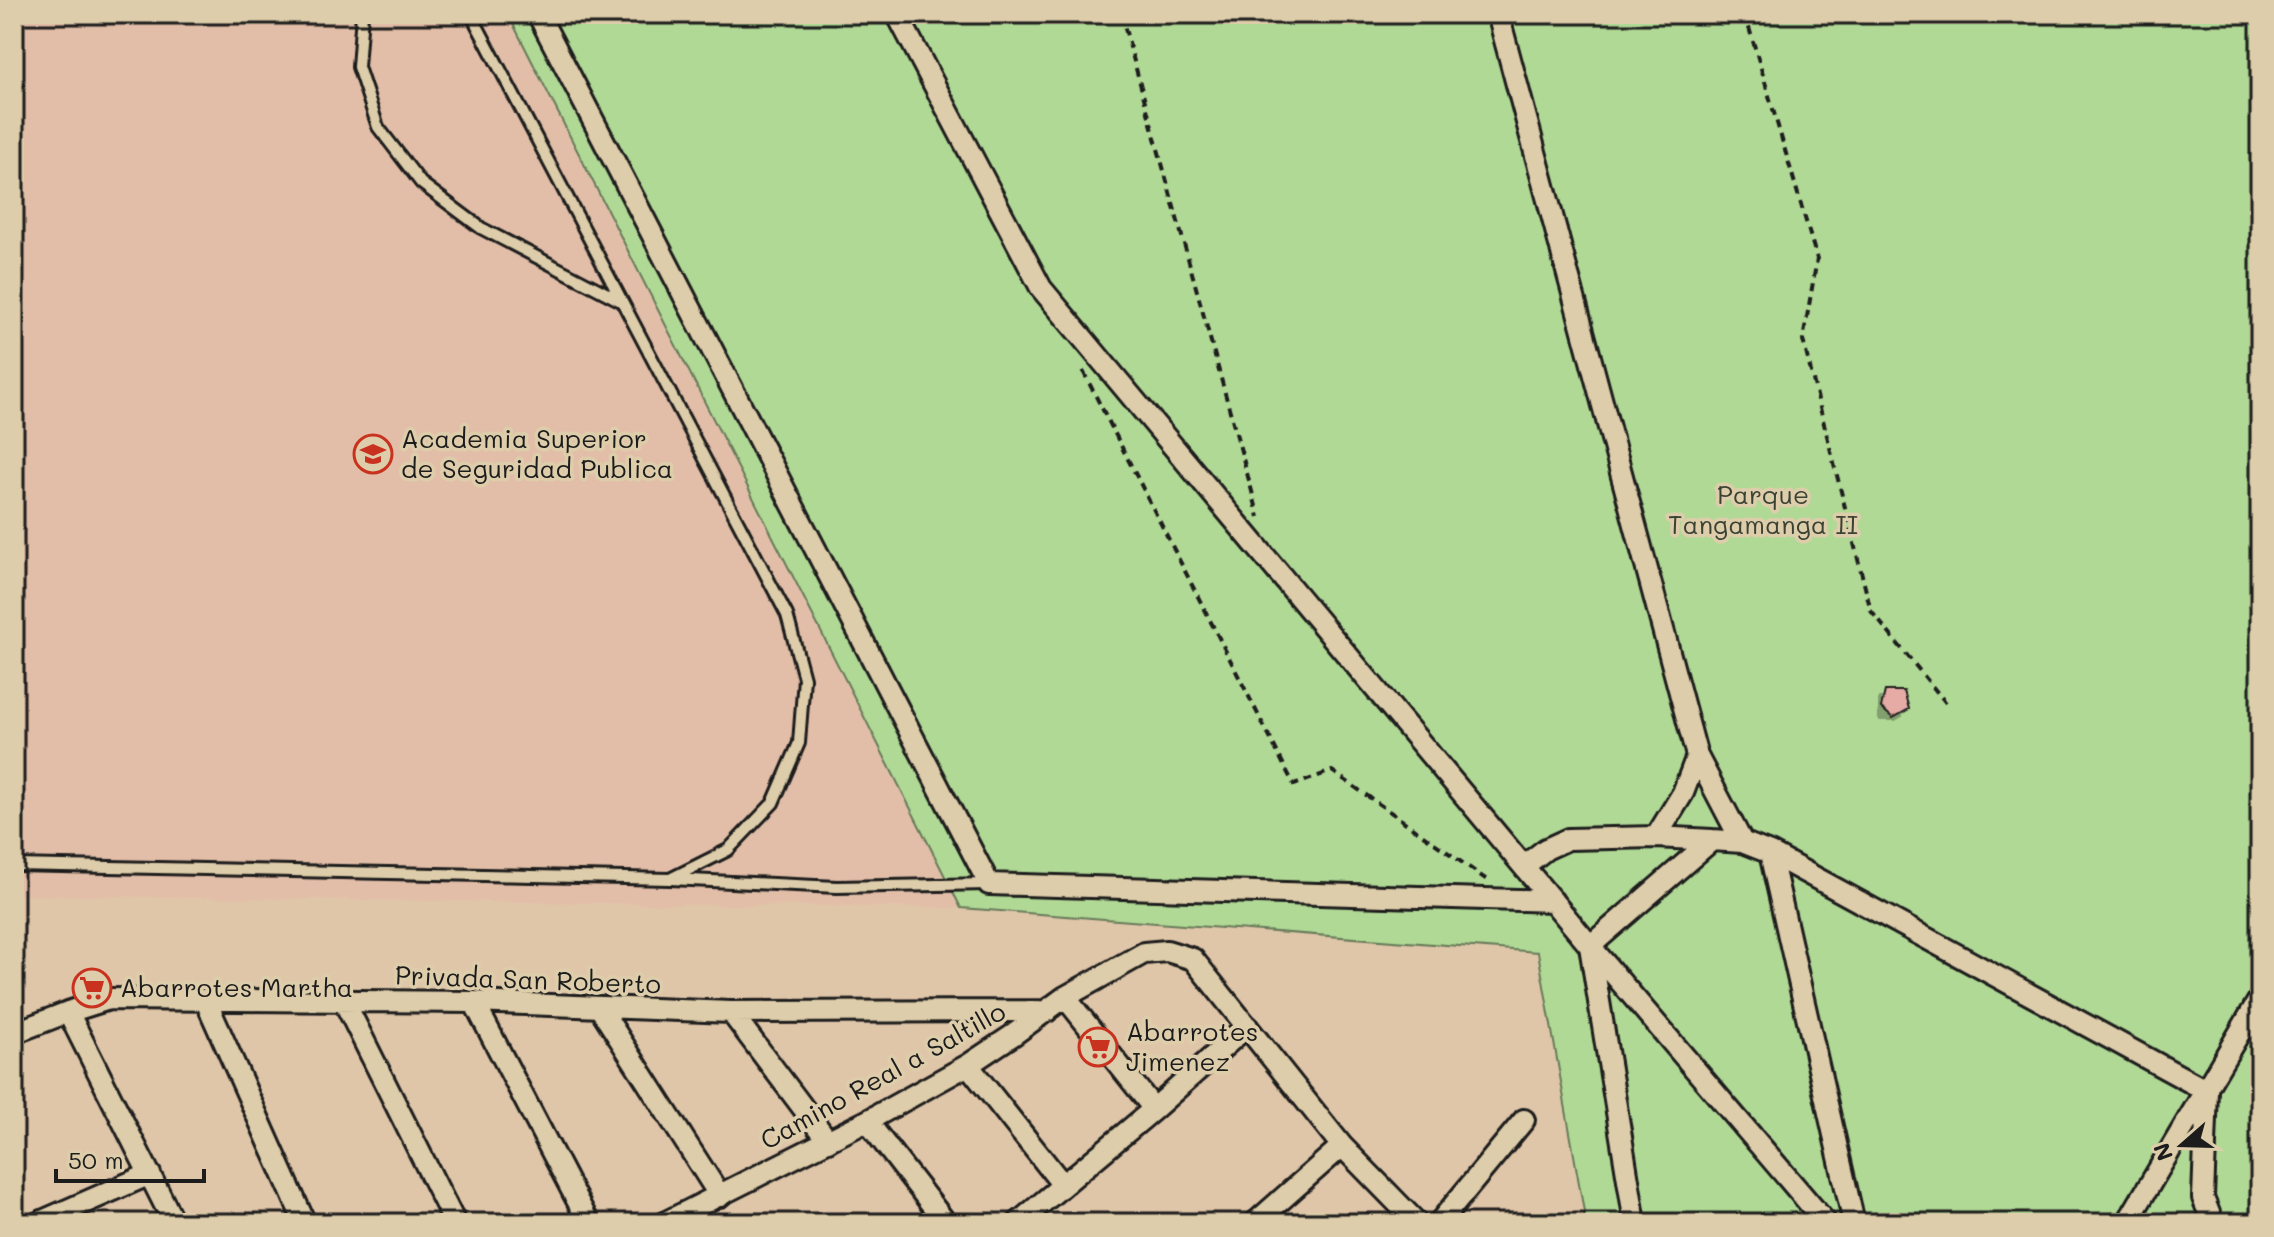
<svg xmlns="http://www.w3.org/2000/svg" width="2274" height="1237" font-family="Mali,sans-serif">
  <defs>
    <filter id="shadow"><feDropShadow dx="-7" dy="7" stdDeviation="0" flood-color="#0004"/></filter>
  </defs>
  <rect width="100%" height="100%" fill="#e0c6a9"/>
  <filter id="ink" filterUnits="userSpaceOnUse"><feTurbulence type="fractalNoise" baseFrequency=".0125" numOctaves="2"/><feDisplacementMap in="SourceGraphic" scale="16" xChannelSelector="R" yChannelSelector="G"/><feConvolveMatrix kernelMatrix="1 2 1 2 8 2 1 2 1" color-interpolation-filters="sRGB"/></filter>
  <g filter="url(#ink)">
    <path fill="#e2bea8" d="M14,14H508L961,908L14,895Z"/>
    <path fill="#b1d996" stroke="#667a59" stroke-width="2" d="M508,14H2260V1223H1586L1538,952L961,908Z"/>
    <path fill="#e6aba4" stroke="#1c1c1c" stroke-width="2" filter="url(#shadow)" d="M1885,691H1904L1909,709L1893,718L1881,708Z"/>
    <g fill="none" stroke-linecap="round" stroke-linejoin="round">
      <g stroke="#1c1c1c" stroke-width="16">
        <path id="service" d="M362,14L358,67L378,127L421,183L481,228L619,300
          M471,14L787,615L804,678L799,743L773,803L728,850L670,879
          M14,865L670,879L837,887L989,884"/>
      </g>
      <g stroke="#1c1c1c" stroke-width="26">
        <path id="minor" d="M538,14L989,884L1553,901
          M897,14L1041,288L1590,946L1635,1223
          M1498,14L1697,756L1742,842
          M1656,837L1683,793L1697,756
          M1712,840L1590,946L1826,1223
          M1770,853L1854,1223
          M1524,866L1546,849L1568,839L1656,837L1712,840L1742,842L1770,853L2207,1091L2203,1198L2213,1223
          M1065,997L1154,1109
          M206,1001L305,1223
          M344,1001L455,1223
          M474,1002L589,1223
          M600,1008L720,1196
          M68,1012L174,1223
          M731,1012L828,1141
          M14,1033L68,1012L109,999L474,1002L731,1012L1047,1011
          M968,1065L1063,1185
          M867,1121L946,1223
          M38,1223L150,1174
          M664,1223L867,1121L968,1065L1013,1035L1065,997L1144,953L1167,951L1193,959L1342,1146L1417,1223
          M1018,1223L1154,1109L1247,1026
          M1255,1223L1342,1146
          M1439,1223L1524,1120
          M2127,1223L2260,998"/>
      </g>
      <path stroke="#1c1c1c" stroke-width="4" stroke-dasharray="8 6" stroke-linecap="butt" d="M1121,14L1259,517
        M1745,14L1817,259L1803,340L1871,611L1946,703
        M1083,371L1294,785L1332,771L1487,880"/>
      <use href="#service" stroke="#decdaa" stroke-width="10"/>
      <use href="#minor" stroke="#decdaa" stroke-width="20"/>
    </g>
  </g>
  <defs>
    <g id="university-ring" transform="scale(2)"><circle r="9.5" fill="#decdaa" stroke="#c8321e" stroke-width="1.5"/><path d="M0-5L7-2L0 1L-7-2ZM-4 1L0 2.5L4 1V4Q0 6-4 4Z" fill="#c8321e"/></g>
    <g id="supermarket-ring" transform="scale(2)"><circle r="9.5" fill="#decdaa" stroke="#c8321e" stroke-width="1.5"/><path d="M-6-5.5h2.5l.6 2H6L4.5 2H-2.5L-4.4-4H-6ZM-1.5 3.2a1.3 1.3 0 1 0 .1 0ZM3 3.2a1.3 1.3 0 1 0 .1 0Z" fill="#c8321e"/></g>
  </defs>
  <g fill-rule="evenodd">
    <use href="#university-ring" x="373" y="454"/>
    <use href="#supermarket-ring" x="92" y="988"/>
    <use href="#supermarket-ring" x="1098" y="1047"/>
  </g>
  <g text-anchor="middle" stroke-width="7" stroke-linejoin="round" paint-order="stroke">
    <g font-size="26" fill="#1c1c1c" stroke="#decdaa" text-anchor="start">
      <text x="401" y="448">Academia Superior<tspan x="401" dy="30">de Seguridad Publica</tspan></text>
      <text x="120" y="997">Abarrotes Martha</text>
      <text x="1126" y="1041">Abarrotes<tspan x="1126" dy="30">Jimenez</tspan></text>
    </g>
    <g font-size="26" fill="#3a4234" stroke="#decdaa">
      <text x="1763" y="504">Parque<tspan x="1763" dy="30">Tangamanga II</tspan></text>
    </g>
    <g font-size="26" fill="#1c1c1c" stroke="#decdaa">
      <text transform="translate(528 980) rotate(2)" y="9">Privada San Roberto</text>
      <text transform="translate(883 1076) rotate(-29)" y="9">Camino Real a Saltillo</text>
    </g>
  </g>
  <rect width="2274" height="1237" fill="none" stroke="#decdaa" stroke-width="48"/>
  <rect x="24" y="24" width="2226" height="1189" fill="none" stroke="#1c1c1c" stroke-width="3" filter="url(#ink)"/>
  <g transform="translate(2182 1145) rotate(250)" stroke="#decdaa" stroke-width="6" paint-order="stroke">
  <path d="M0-6L14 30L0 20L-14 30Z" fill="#1c1c1c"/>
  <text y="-12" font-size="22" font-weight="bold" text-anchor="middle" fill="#1c1c1c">N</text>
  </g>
  <path d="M56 1169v12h148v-12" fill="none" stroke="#1c1c1c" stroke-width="4"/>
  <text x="68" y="1169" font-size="24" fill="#1c1c1c" stroke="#decdaa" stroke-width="6" paint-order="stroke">50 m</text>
</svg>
